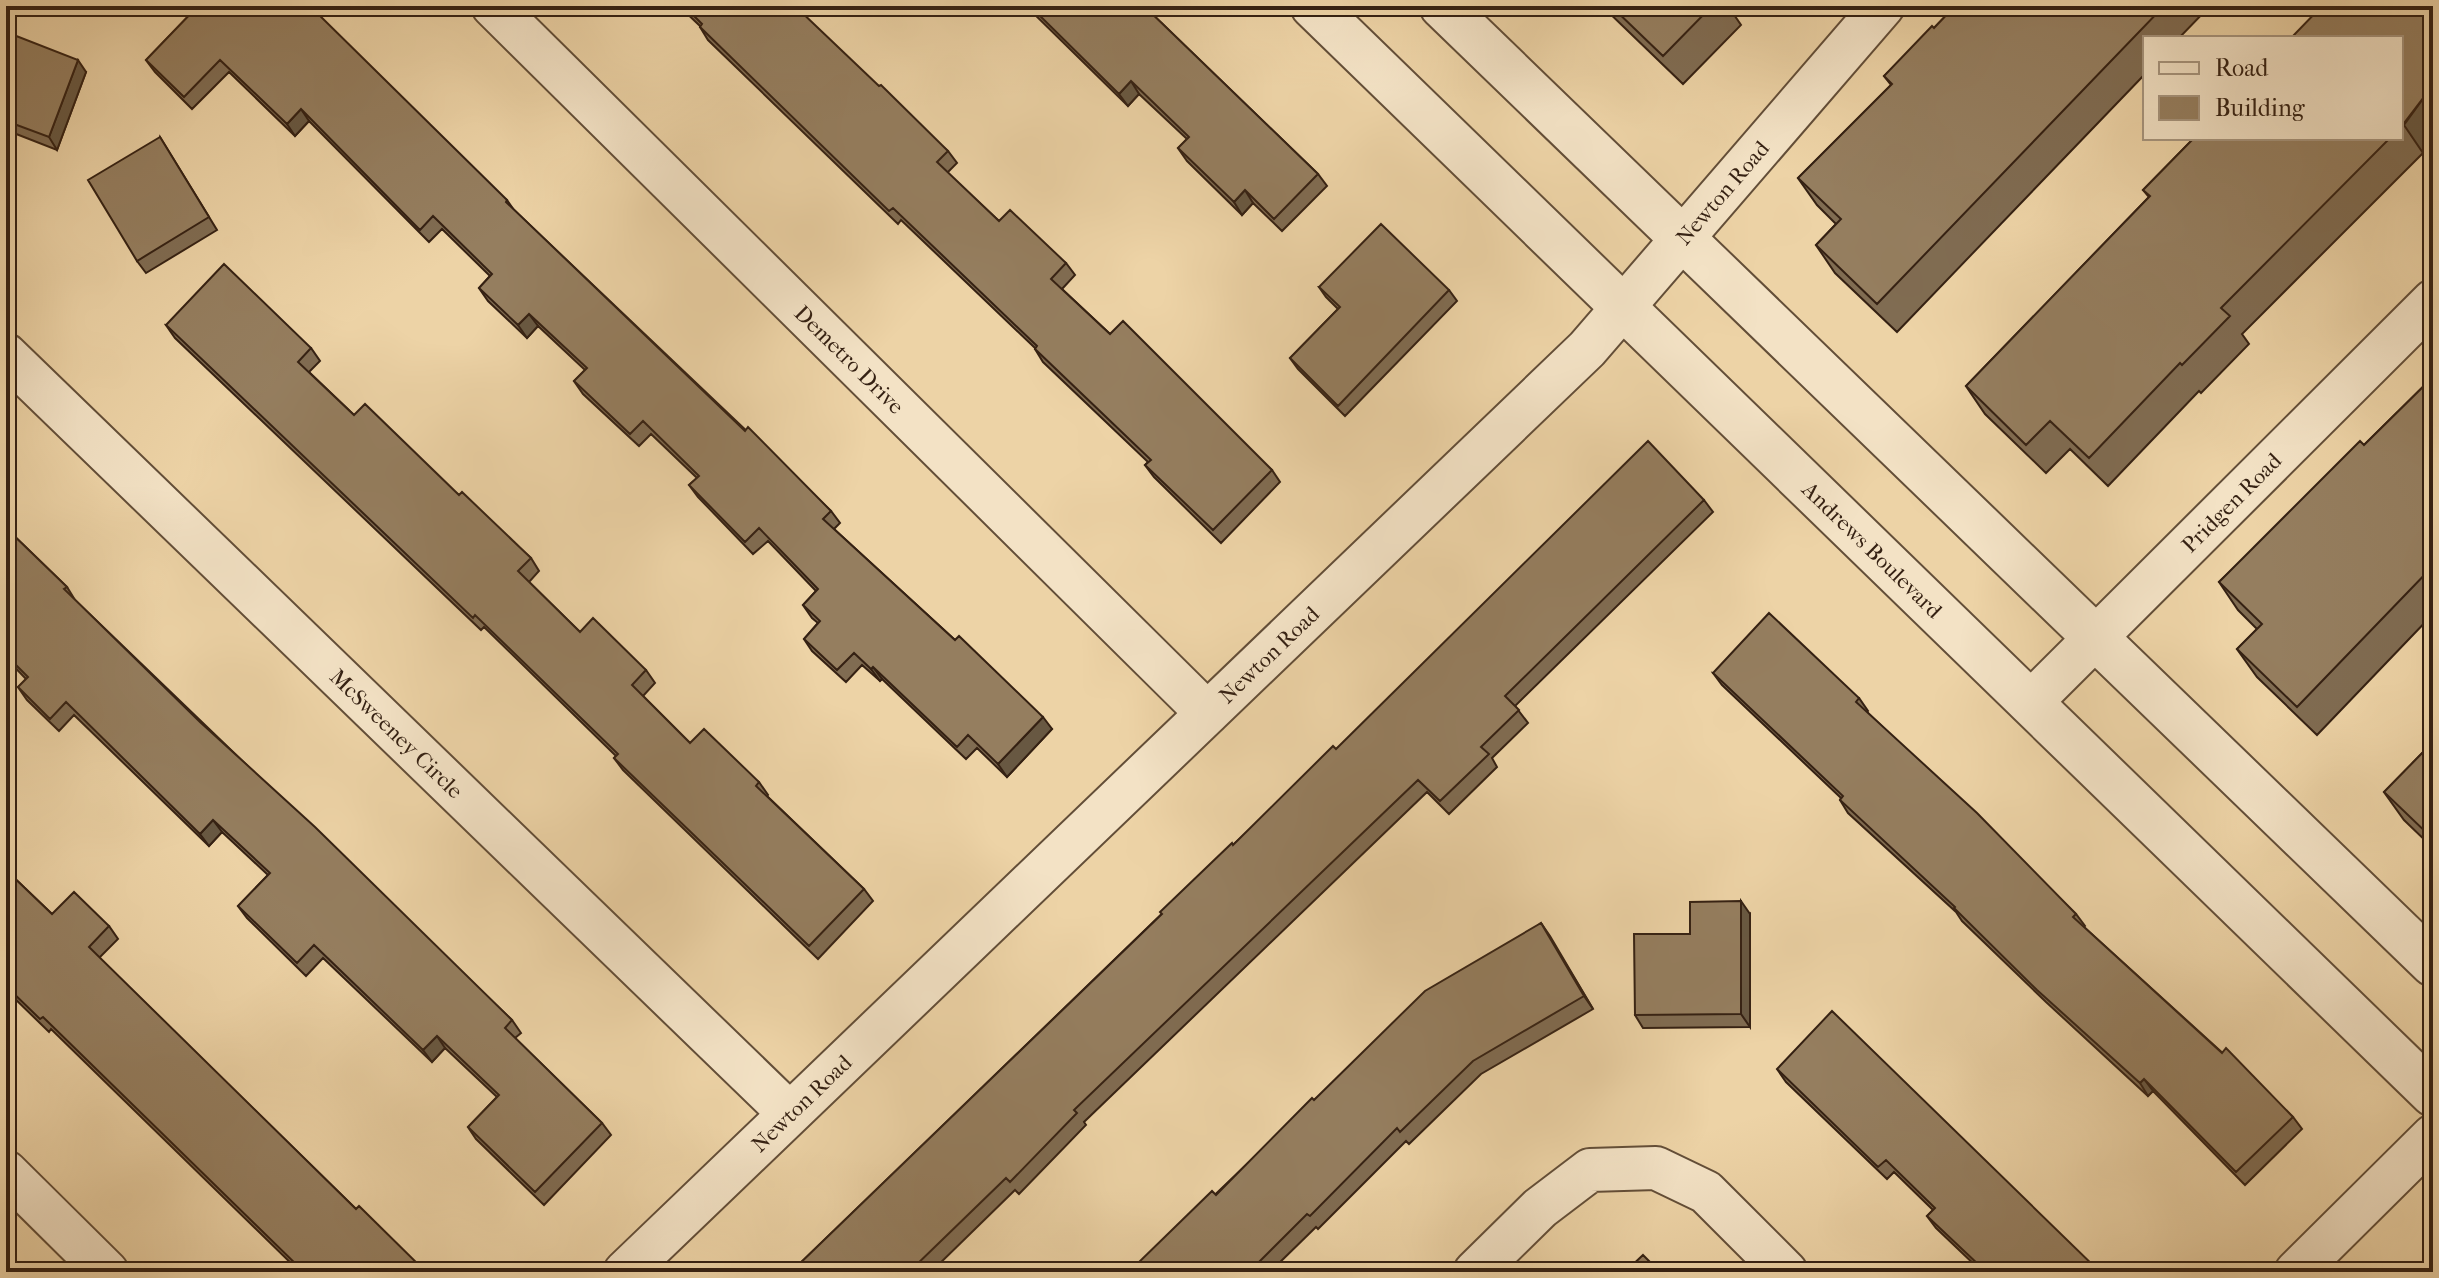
<svg xmlns="http://www.w3.org/2000/svg" width="2439" height="1278" font-family="'IM FELL French Canon',serif">
  <rect width="100%" height="100%" fill="#edd3a6"/>
  <filter id="stains"><feTurbulence type="fractalNoise" baseFrequency=".0025" numOctaves="4"/><feColorMatrix values="0 0 0 0 .2 0 0 0 0 .09 0 0 0 0 .02 0 0 0 .5 -.17"/></filter>
  <radialGradient id="worn" r=".72"><stop offset=".6" stop-color="#630" stop-opacity="0"/><stop offset="1" stop-color="#630" stop-opacity=".3"/></radialGradient>
  <g fill="none" stroke-linecap="round" stroke-linejoin="round">
    <g stroke="#634e38" stroke-width="46">
      <g id="minor">
        <path id="s1" d="M493,6L1207,713"/>
        <path id="s2" d="M6,355L789,1113"/>
        <path id="s3" d="M2030,703L2433,301"/>
        <path d="M6,1172L107,1272"/>
        <path id="s4" d="M625,1272L1587,349L1883,6"/>
        <path d="M1475,1272L1540,1208L1590,1170L1656,1168L1706,1192L1786,1272"/>
        <path d="M2296,1272L2433,1136"/>
      </g>
    </g>
    <g stroke="#634e38" stroke-width="48">
      <g id="tertiary">
        <path id="s5" d="M1313,6L2433,1094"/>
        <path d="M1442,6L2433,964"/>
      </g>
    </g>
    <use href="#minor" stroke="#f3e2c5" stroke-width="42"/>
    <use href="#tertiary" stroke="#f3e2c5" stroke-width="44"/>
  </g>
  <path fill="#806c52" stroke="#352113" stroke-width="2" d="M198,6L507,200L514,210L831,511L840,523L834,529L1052,729L1007,777L977,748L966,759L882,679L880,681L862,665L846,682L812,651L804,639L818,623L812,618L803,605L816,591L768,541L753,554L698,497L689,485L697,478L651,434L639,446L583,394L574,381L585,370L538,326L527,338L488,301L479,288L490,276L442,229L429,242L309,121L295,136L229,72L192,109L155,72L146,60Z
    M679,6H771L948,151L957,163L947,173L999,221L1066,263L1075,275L1062,289L1110,334L1272,470L1280,482L1221,543L1154,477L1145,465L1148,462L1043,362L1035,349V348L901,220L898,224L708,40L700,27V26Z
    M1026,6H1144L1318,174L1327,186L1282,231L1253,203L1242,215L1187,161L1178,148L1187,139L1139,94L1128,106Z
    M1602,6H1728L1741,25L1683,84Z
    M1955,6H2210L2179,38H2145V74L1897,332L1835,273L1816,245L1836,224L1817,205L1798,178L1891,85L1884,76L1934,28Z
    M2433,6V139L2423,153L2242,334L2249,344L2201,393L2199,391L2108,486L2070,449L2046,473L1985,414L1966,386L2149,197L2143,190L2194,138H2401V38Z
    M6,32L86,72L57,150L6,130Z
    M160,137L217,230L146,273L137,261Z
    M1319,287L1449,290L1457,301L1345,416L1298,369L1290,358L1338,309L1326,297Z
    M166,325L311,348L320,361L309,372L354,415L459,495L531,558L539,571L529,582L580,632L646,670L655,683L643,696L690,743L759,782L768,795L767,796L864,889L873,901L818,959L623,770L614,758L616,756L484,627L481,630L175,338Z
    M2433,377V614L2317,735L2257,677L2237,649L2257,629L2238,610L2219,582L2364,445Z
    M1704,500L1713,512L1515,706L1528,723L1492,758L1497,767L1449,814L1427,792L1084,1122L1086,1125L1019,1194L1015,1190L931,1272H791L1233,845L1336,749Z
    M6,528L67,587L75,600L512,1020L521,1033L515,1038L602,1123L611,1135L544,1205L476,1139L468,1127L497,1097L445,1048L432,1062L323,958L306,976L247,918L238,906L268,875L222,832L209,846L74,715L59,731L27,700L18,687L26,679L6,658Z
    M1713,673L1859,698L1868,711L1867,712L2076,914L2085,926L2084,927L2293,1117L2302,1129L2245,1185L2153,1091L2148,1096L2046,1002L1962,921L1956,912L1848,813L1840,800L1841,798L1722,685Z
    M2433,742V848L2404,820L2384,792Z
    M6,870L52,914L109,926L118,939L99,958L356,1209L426,1272H300L51,1029L49,1032L6,990Z
    M1750,914V1027L1643,1028L1635,1015Z
    M1541,923L1593,1009L1481,1074L1409,1144L1406,1141L1318,1229L1316,1227L1270,1272H1134L1314,1100Z
    M1777,1069L2100,1272L1979,1269L1936,1228L1927,1216L1933,1210L1894,1172L1887,1179L1786,1082Z"/>
  <path fill="#685842" stroke="#352113" stroke-width="2" d="M78,60L86,72L57,150L49,137Z
    M1131,81L1139,94L1128,106L1119,94Z
    M2433,85V139L2423,153L2404,125Z
    M301,109L309,121L295,136L287,124Z
    M1245,190L1253,203L1242,215L1234,202Z
    M529,314L538,326L527,338L518,325Z
    M873,667L882,679L880,681L871,669Z
    M1043,717L1052,729L1007,777L998,764Z
    M213,820L222,832L209,846L200,834Z
    M1741,901L1750,914V1027L1741,1014Z
    M1541,923L1550,936L1593,1009L1584,996Z
    M437,1036L445,1048L432,1062L423,1050Z
    M2144,1079L2153,1091L2148,1096L2140,1083Z"/>
  <path fill="#957e5f" stroke="#352113" stroke-width="2" d="M198,6H310L507,200L506,202L745,431L748,427L831,511L823,519L955,640L959,636L1043,717L998,764L968,735L957,747L873,667L871,669L854,653L837,670L804,639L820,621L803,605L818,589L759,528L745,542L689,485L699,476L643,421L630,434L574,381L587,368L529,314L518,325L479,288L492,274L433,216L420,230L301,109L287,124L220,60L184,97L146,60Z
    M684,6H771L773,8L775,6H795L879,86L881,85L948,151L937,162L999,221L1010,210L1066,263L1051,279L1110,334L1123,321L1272,470L1213,530L1145,465L1151,460L1035,349L1037,346L893,208L889,211L700,27L702,24Z
    M1030,6H1144L1318,174L1274,219L1245,190L1234,202L1178,148L1189,137L1131,81L1119,94Z
    M1611,6H1712L1663,56Z
    M1955,6H2164L1877,304L1816,245L1841,219L1798,178L1892,84L1884,76L1932,26L1934,28Z
    M2322,6H2433V85L2401,127V38H2291Z
    M6,32L78,60L49,137L6,121Z
    M160,137L209,217L137,261L88,180Z
    M2194,138H2390L2221,308L2230,316L2182,365L2180,363L2089,458L2050,421L2026,445L1966,386L2150,196L2143,190Z
    M1381,224L1449,290L1338,406L1290,358L1340,307L1319,287Z
    M224,264L311,348L298,362L354,415L365,404L459,495L462,492L531,558L518,571L580,632L593,618L646,670L632,685L690,743L704,729L759,782L756,786L864,889L809,946L614,758L618,754L475,615L473,618L166,325Z
    M2433,377V566L2297,707L2237,649L2262,624L2219,582L2360,441L2364,445Z
    M1648,441L1704,500L1505,696L1519,710L1481,747L1489,754L1440,801L1418,780L1074,1110L1077,1113L1010,1182L1006,1178L909,1272H791L1162,914L1160,912L1232,843L1233,845L1333,746L1336,749Z
    M6,528L67,587L64,589L200,722L315,827L512,1020L505,1028L602,1123L535,1192L468,1127L499,1095L437,1036L423,1050L314,945L297,963L238,906L270,873L213,820L200,834L66,702L50,719L18,687L28,677L6,655Z
    M1769,613L1859,698L1856,702L1977,813L2076,914L2073,917L2222,1053L2226,1048L2293,1117L2236,1172L2144,1079L2140,1083L2037,990L1954,908L1955,907L1840,800L1843,796L1713,673Z
    M2433,742V839L2384,792Z
    M6,870L52,914L74,892L109,926L89,947L356,1209L359,1206L426,1272H304L43,1017L40,1019L6,986Z
    M1741,901V1014L1635,1015L1634,934H1690V902Z
    M1541,923L1584,996L1473,1061L1400,1132L1397,1128L1310,1216L1307,1214L1249,1272H1134L1139,1268L1136,1265L1212,1191L1216,1195L1312,1098L1314,1100L1425,991Z
    M1832,1011L2100,1272H1979L1977,1270L1981,1267L1927,1216L1935,1208L1886,1160L1878,1167L1777,1069Z
    M1643,1255L1660,1272H1625Z"/>
  <g text-anchor="middle" stroke-width="6" stroke-linejoin="round" paint-order="stroke">
    <g font-size="22" fill="#352113" stroke="#f3e2c5">
      <text dy="8" stroke="none"><textPath href="#s4" startOffset="1540">Newton Road</textPath></text>
      <text dy="8" stroke="none"><textPath href="#s1" startOffset="502">Demetro Drive</textPath></text>
      <text dy="8" stroke="none"><textPath href="#s3" startOffset="284">Pridgen Road</textPath></text>
      <text dy="8" stroke="none"><textPath href="#s5" startOffset="780">Andrews Boulevard</textPath></text>
      <text dy="8" stroke="none"><textPath href="#s4" startOffset="892">Newton Road</textPath></text>
      <text dy="8" stroke="none"><textPath href="#s2" startOffset="544">McSweeney Circle</textPath></text>
      <text dy="8" stroke="none"><textPath href="#s4" startOffset="244">Newton Road</textPath></text>
    </g>
  </g>
  <rect width="2439" height="1278" fill="none" stroke="#edd3a6" stroke-width="32"/>
  <rect x="8" y="8" width="2423" height="1262" fill="none" stroke="#352113" stroke-width="4"/>
  <rect x="16" y="16" width="2407" height="1246" fill="none" stroke="#352113" stroke-width="2"/>
  <rect x="2143" y="36" width="260" height="104" fill="#f3e2c5" stroke="#a7957e" stroke-width="2"/>
  <rect x="2159" y="62" width="40" height="12" fill="#f3e2c5" stroke="#a7957e" stroke-width="2"/>
  <text x="2215" y="76" font-size="24" fill="#352113">Road</text>
  <rect x="2159" y="96" width="40" height="24" fill="#957e5f" stroke="#a7957e" stroke-width="2"/>
  <text x="2215" y="116" font-size="24" fill="#352113">Building</text>
  <rect width="100%" height="100%" filter="url(#stains)"/>
  <rect width="100%" height="100%" fill="url(#worn)"/>
</svg>
